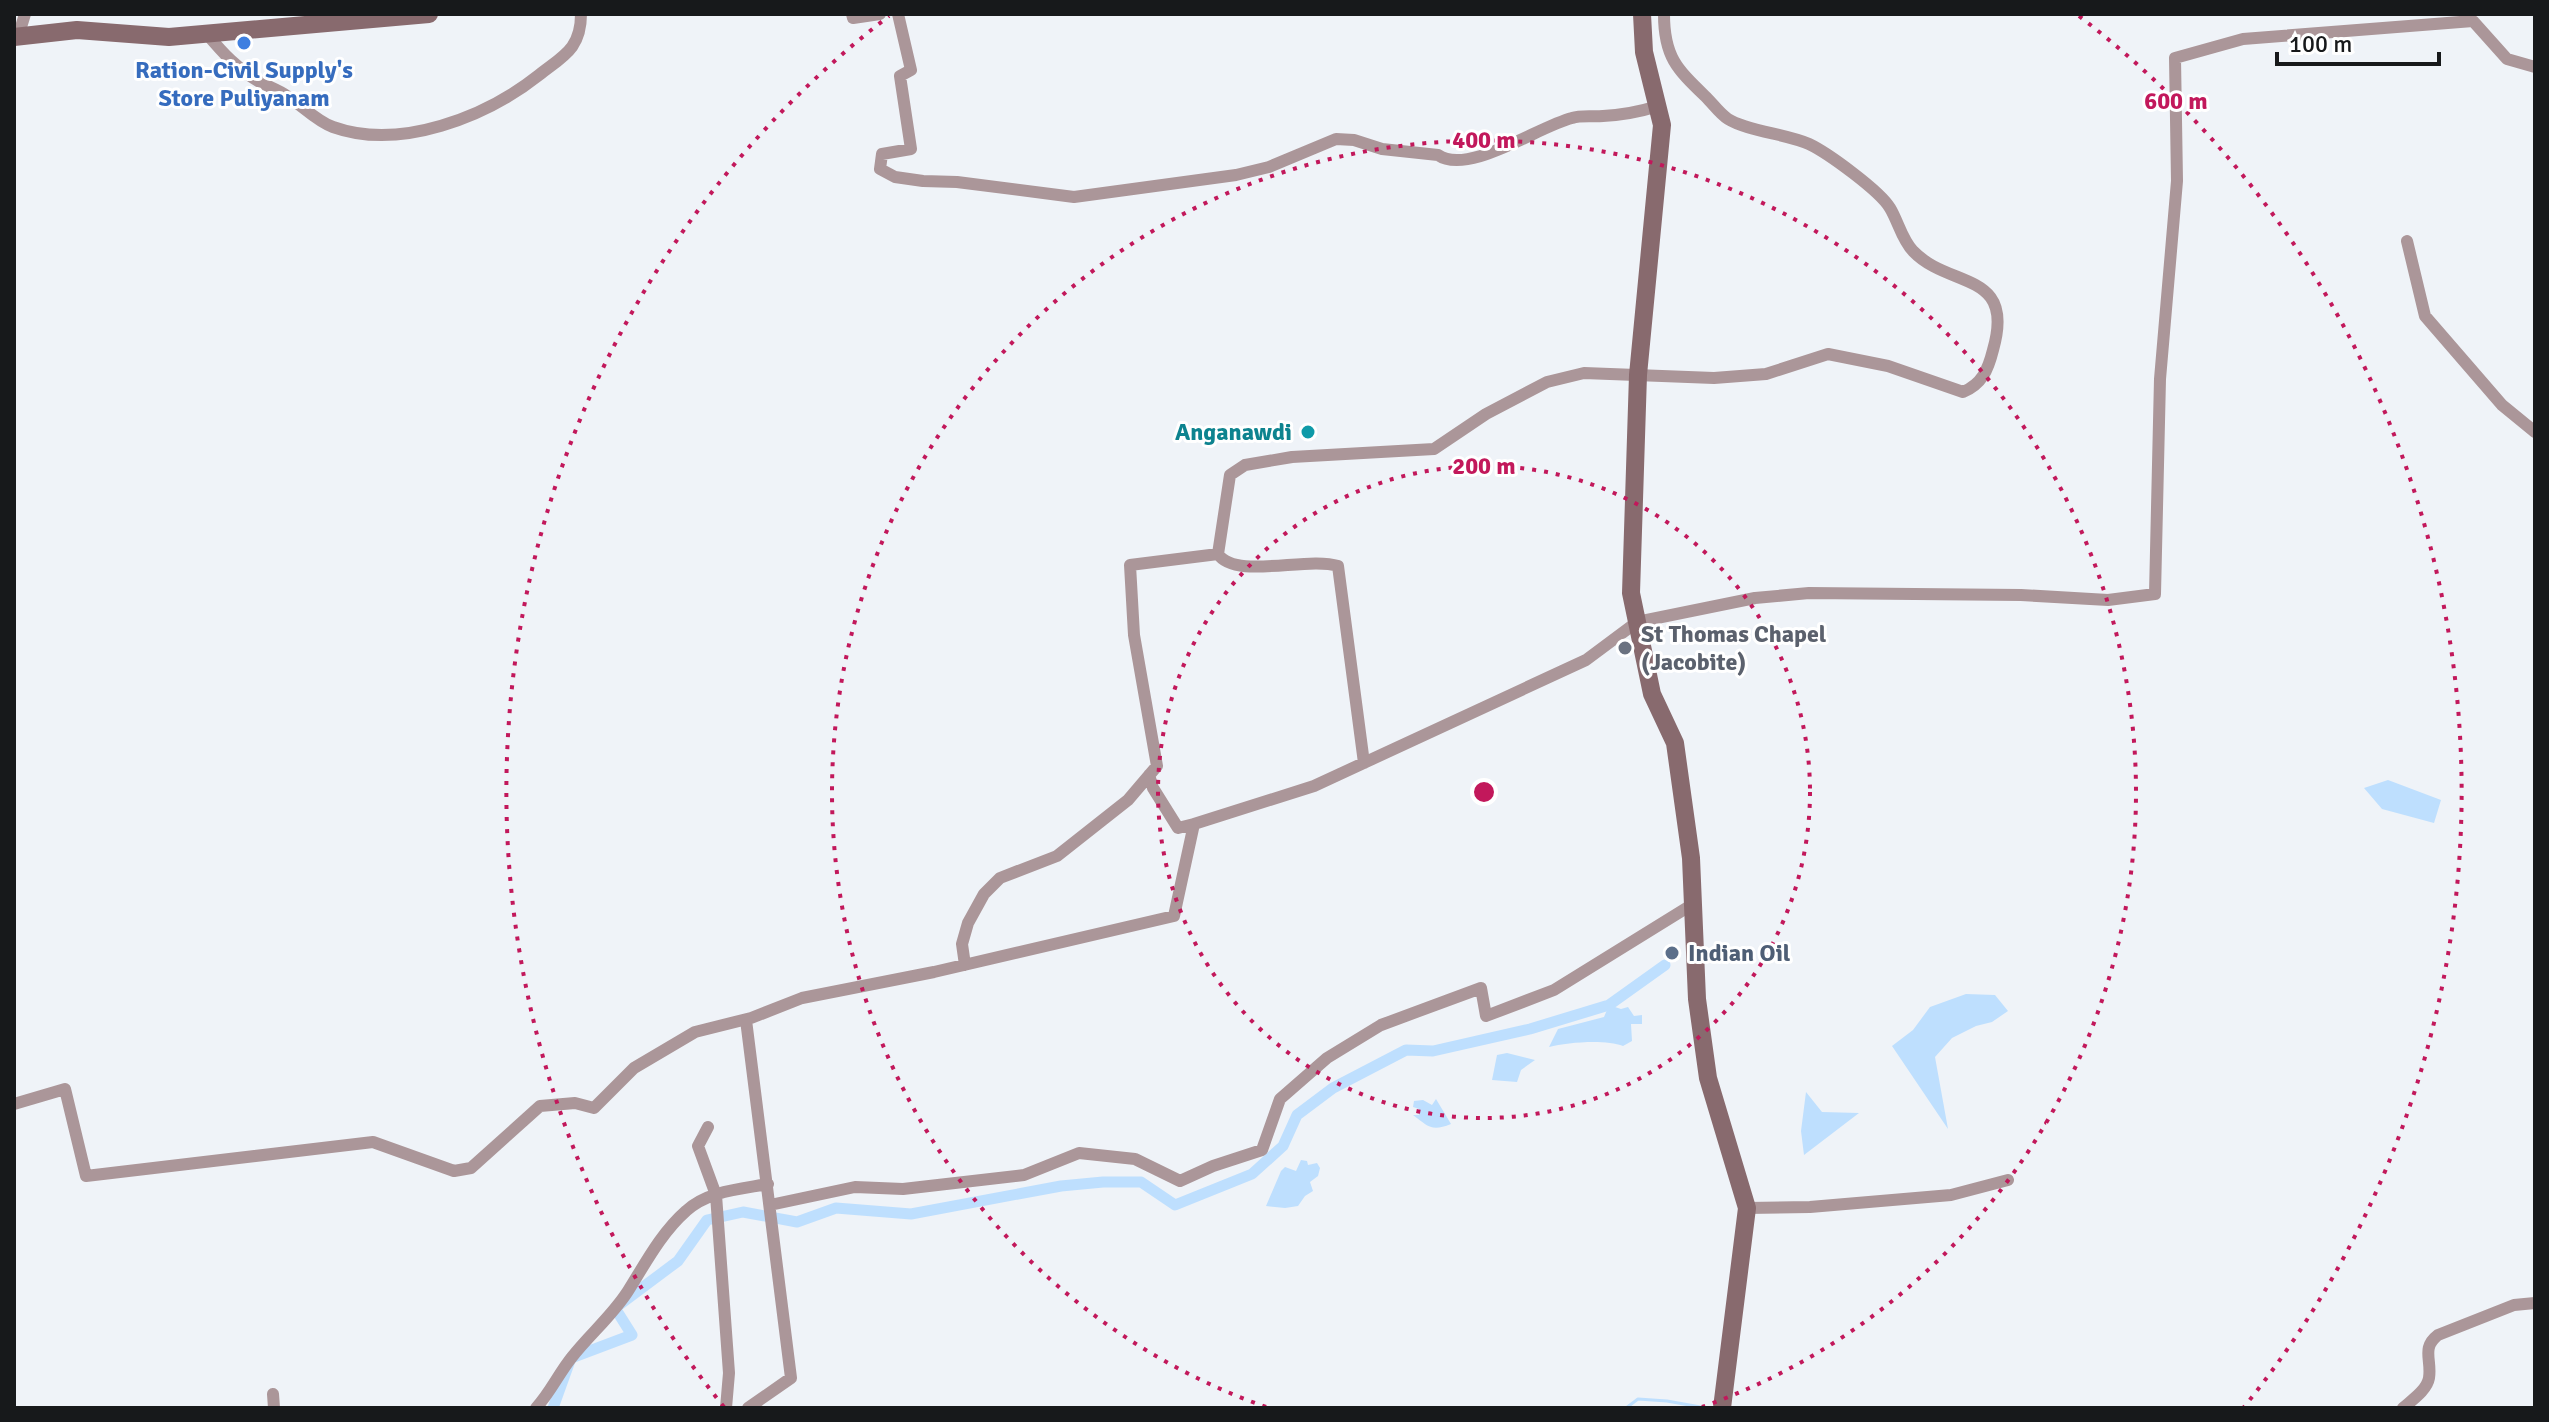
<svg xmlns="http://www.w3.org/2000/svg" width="2549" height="1422" font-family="Signika,sans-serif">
  <rect width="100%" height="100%" fill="#eff3f8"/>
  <path fill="#bedffe" d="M2388,780L2441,800L2434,823L2382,809L2364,788Z
    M1966,994L1995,995L2008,1011L1992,1022L1976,1026L1952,1038L1935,1057L1948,1129L1892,1046L1913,1030L1930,1007Z
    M1609,1005L1621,1009L1628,1007L1634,1016L1642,1015V1024H1631L1632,1041L1623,1046C1606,1039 1568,1042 1549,1047L1558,1029L1604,1017Z
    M1507,1053L1535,1060L1521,1070L1517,1082L1492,1080L1497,1055Z
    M1806,1092L1822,1112L1859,1113L1804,1155L1801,1131Z
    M1436,1099L1451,1124C1431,1132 1428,1126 1413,1115H1419V1109L1413,1107L1414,1101L1423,1100L1432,1105Z
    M1301,1160L1307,1161L1308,1165L1317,1163L1320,1168L1318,1176L1310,1182L1313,1191L1305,1196L1298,1206L1285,1208L1266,1206L1281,1171L1285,1167L1296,1171Z"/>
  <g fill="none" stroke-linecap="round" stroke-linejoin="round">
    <path stroke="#bedffe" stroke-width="3" d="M1626,1408L1638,1399L1667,1401L1706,1408"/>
    <path stroke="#bedffe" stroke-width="11" d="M553,1408L571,1358L632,1335L615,1308L678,1261L707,1220L743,1212L797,1222L836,1208L911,1214L1061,1186L1103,1182H1141L1175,1205L1252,1174L1283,1146L1297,1115L1333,1088L1406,1050L1433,1051L1530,1029L1609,1005L1665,965"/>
    <path stroke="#ab9699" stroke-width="12" d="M852,14L853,18L880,14
      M898,14L911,70L900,76L911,149L882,154L880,169L895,177L923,181L957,182L1074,197L1236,175L1269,167L1336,139L1354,140L1382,149L1438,155C1468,176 1539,126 1572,118C1581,115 1593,117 1603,116C1622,115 1639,112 1658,106
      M206,33C222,52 238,70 260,82C269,87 279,90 287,96C302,105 316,121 333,127C400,151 486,117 539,75C563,56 581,49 581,14
      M18,37L25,14
      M2407,241L2425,316L2502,405L2535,432
      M1218,554C1235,580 1308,556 1338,566L1364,763
      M1149,775L1153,788L1178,828L1194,824
      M965,965L962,944L968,923L984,894L1000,878L1057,856L1128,800L1157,766L1134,635L1130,565L1218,554L1230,475L1245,465L1292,457L1434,449L1486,414L1547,382L1584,373L1714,378L1766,374L1828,354L1888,366L1963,392C1982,384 1988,370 1993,350C2016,270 1949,289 1913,251C1902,240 1898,221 1890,208C1880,191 1828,153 1809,144C1787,134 1747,131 1728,119C1720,114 1713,104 1706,97C1677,69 1664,57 1664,14
      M14,1104L65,1089L86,1176L373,1142L454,1171L471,1168L540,1106L575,1103L594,1108L634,1068L695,1032L751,1018
      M708,1127L698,1146L716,1195L729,1373L726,1408
      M770,1205L855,1187L903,1189L1024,1175L1079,1153L1135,1159L1180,1181L1213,1166L1262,1150L1280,1099L1327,1058L1381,1025L1481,988L1486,1016L1554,990L1693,904
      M1747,1208L1810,1207L1951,1195L2008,1180
      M273,1394L274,1408
      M536,1408C550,1393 559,1373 572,1357C590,1334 612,1316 628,1291C645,1264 661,1233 686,1211C707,1191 741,1189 768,1184
      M748,1408L791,1378L746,1020L802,998L934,972L1174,916L1194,824L1314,786L1586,660L1637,622L1755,598L1809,593L2021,595L2108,600L2155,594L2160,379L2177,181L2175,58L2243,39L2473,21L2507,59L2535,67
      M2403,1408C2412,1400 2427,1390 2429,1378C2432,1360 2421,1348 2438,1335L2514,1305L2535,1303"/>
    <path stroke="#886a6e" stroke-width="18" d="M1642,14L1644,52L1662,125L1638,375L1631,593L1652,694L1675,743L1691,858L1697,999L1708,1078L1747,1208L1722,1408
      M14,37L77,30L169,37L429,14"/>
  </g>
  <g fill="none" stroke="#c2185b" stroke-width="4" stroke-dasharray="4 8">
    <circle cx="1484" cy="792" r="326"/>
    <path d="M1266 1407A652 652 0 1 1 1702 1407"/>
    <path d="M724 1407A978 978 0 0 1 889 16M2079 16A978 978 0 0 1 2244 1407"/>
  </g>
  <circle fill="#3f7fe0" stroke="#fff" stroke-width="3" cx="244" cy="43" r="8"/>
  <circle fill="#0f9aa8" stroke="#fff" stroke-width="3" cx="1308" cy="432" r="8"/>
  <circle fill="#6b7280" stroke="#fff" stroke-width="3" cx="1625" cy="648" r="8"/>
  <circle fill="#5c6f8a" stroke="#fff" stroke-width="3" cx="1672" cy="953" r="8"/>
  <g text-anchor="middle" stroke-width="6" stroke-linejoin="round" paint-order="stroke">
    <g font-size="24" font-weight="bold" fill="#366cbe" stroke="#fff">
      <text x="244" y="78">Ration-Civil Supply's<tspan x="244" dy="28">Store Puliyanam</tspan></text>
    </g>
    <g font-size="24" font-weight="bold" fill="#0d838f" stroke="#fff" text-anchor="end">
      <text x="1292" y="440">Anganawdi</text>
    </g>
    <g font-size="24" font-weight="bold" fill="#5b616d" stroke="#fff" text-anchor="start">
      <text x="1641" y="642">St Thomas Chapel<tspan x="1641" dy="28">(Jacobite)</tspan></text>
    </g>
    <g font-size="24" font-weight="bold" fill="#4e5e75" stroke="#fff" text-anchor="start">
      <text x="1688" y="961">Indian Oil</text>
    </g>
  </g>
  <circle cx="1484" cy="792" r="12" fill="#c2185b" stroke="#fff" stroke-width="4"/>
  <g font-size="24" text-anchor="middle" font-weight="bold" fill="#c2185b" stroke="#fff" stroke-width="6" stroke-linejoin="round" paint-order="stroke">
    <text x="2176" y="109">600 m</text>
    <text x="1484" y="148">400 m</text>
    <text x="1484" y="474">200 m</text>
  </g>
  <rect width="2549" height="1422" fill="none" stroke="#17191b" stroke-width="32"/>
  <path d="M2277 52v12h162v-12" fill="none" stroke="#17191b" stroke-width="4"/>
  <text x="2289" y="52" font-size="24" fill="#17191b" stroke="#ffffff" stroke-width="6" paint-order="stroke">100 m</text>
</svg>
